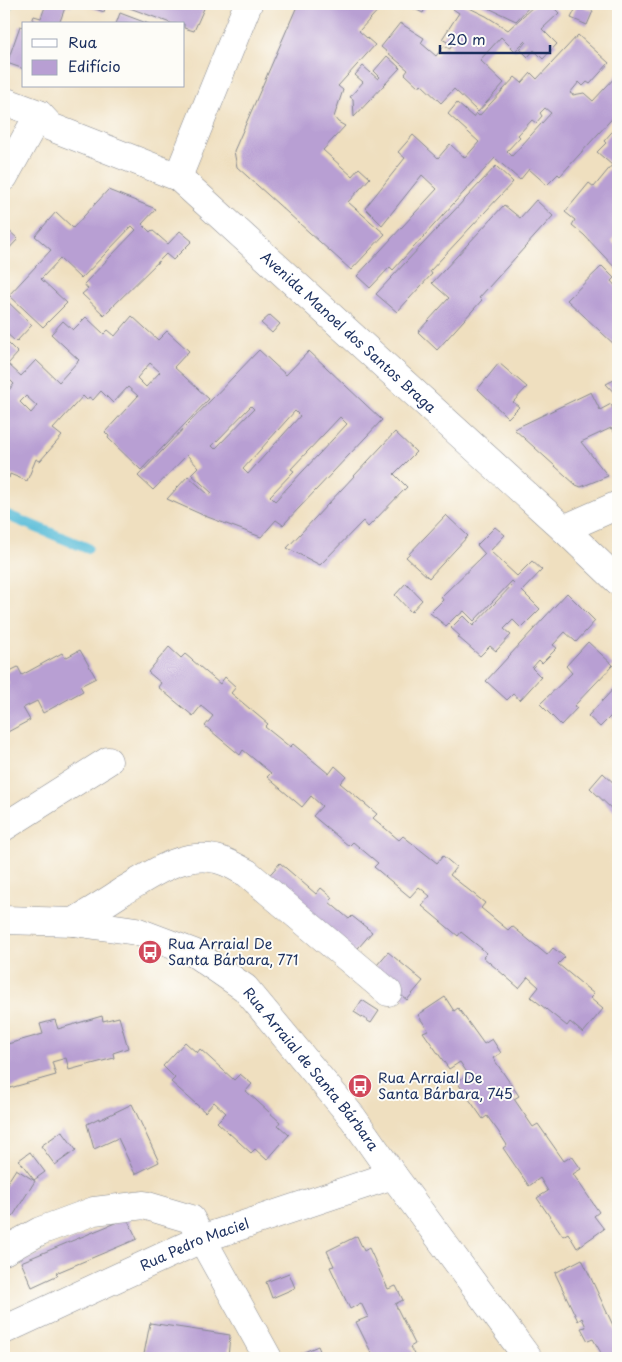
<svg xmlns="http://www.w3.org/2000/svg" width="622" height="1362" font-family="'Playpen Sans',sans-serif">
  <rect width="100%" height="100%" fill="#fdfcf7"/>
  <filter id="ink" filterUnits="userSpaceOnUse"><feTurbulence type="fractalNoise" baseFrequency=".02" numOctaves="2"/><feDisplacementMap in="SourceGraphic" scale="10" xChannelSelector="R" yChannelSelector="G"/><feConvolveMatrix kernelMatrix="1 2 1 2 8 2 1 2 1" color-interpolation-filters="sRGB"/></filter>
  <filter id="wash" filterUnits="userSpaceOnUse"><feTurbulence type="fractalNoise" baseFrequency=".0096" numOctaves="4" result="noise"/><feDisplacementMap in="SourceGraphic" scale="20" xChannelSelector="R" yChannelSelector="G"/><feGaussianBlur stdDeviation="1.12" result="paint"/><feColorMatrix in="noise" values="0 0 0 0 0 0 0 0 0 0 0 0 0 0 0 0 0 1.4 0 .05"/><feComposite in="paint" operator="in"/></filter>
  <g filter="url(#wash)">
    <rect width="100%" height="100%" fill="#efdfbf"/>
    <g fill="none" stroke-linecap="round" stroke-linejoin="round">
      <path stroke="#5bbed9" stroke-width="11" d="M4,7L8,4
        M4,514L87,548"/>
    </g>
    <g id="blocks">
      <path fill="#b89fd3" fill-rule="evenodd" d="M46,4H72L71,7L66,5L59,24H31L34,16L41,18Z
        M91,4H106L104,12L90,7Z
        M119,4H206L194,31L184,28V24H173Z
        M298,4H379L382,6L359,31L375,45L338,86L343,90L334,117L338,122L345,126L323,150L352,176L359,168L370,178L348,202L385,234L351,270L237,167L234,151Z
        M404,4H427L423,13Z
        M456,4H461L486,16L508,30L536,4H550L559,13L542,29L557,44L543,59L534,50L528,57L520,49L526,42L525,41L515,51L501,37L480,60L504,83L478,112L454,89L441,103L421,84L419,87L405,74L408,70L381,47L400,23L424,38L421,43L436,56L444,46L450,49L452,45L442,39L459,13L453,9Z
        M480,4H532L516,21Z
        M578,4L593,11L587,25L571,18Z
        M120,13L149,24H116Z
        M20,26L24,27V69L7,63Z
        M578,35L609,63L590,84L587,82L583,86L579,82L570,93L573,95L584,93L593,101L618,74V112L560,176L558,174L547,185L529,169L520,180L495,158L393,270L390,267L370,288L357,276L437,189L422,175L382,225L365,208L405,158L398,152L413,135L438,158L450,144L465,158L479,142L448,114L457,103L473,117L476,113L479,116L515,77L522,83L531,73L537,79ZM545,108L551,113L512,156L507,151L520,137L518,135L532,120L536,123L542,116L540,113Z
        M387,56L400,68L354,117L353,99L350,97L363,82L355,75L363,66L378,79L380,77L374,71Z
        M618,125V154L613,161L618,165V232L611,241L616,246L618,243V271L584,235L572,225L575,220L565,212L589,183L594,187L612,165L597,152L606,143L604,141Z
        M496,166L513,182L430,271L432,274L397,312L376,294Z
        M108,190L156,209L142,224L150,232L152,230L168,244L180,231L192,241L173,260L166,254L104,315L82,294L88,289L84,284L136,230L132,226L81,279L60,259L41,279L67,303L43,327L9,295L51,250L35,236L56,212L73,228Z
        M536,200L553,216L479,298L482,300L437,350L418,332L449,298L432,283L504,205L520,218Z
        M6,228L18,239L4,254V230Z
        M602,266L614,278L611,281L618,289V348L567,300Z
        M4,298L32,325L16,342L4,331Z
        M270,315L280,324L272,333L261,323Z
        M132,316L158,340L167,331L189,351L174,367L209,399L141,470L108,438L109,436L105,432L138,396L128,387L113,403L101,391L93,400L89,397L87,400L83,396L53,429L62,436L40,461L36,459L27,481L10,474L9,478L4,475V387L8,391L14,384L4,374V339L18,353L8,364L21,376L36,360L59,382L79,360L51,334L63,321L73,330L86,317L104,334L108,330L115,336ZM150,363L160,372L146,387L137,378ZM26,396L37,406L31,413L20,402Z
        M259,350L286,375L309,351L382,420L283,525L276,520L261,537L205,516L167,499L188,476L209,495L212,493L191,474L198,467L187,455L153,490L138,476ZM251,406L254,409L215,449L212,446ZM295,411L300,416L248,474L243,469ZM340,417L347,424L275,501L270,496L294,471L291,469Z
        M499,363L527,387L513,402L519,407L508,418L478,389Z
        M618,378V397L606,384Z
        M591,392L600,410L611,404L618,420V437L611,428L581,442L608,476L581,487L576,485L514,429Z
        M395,432L416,452L394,474L407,487L368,527L363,521L320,565L287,548Z
        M446,515L468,536L429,578L406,557Z
        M495,527L505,535L490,551L517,576L532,561L542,570L522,591L540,609L521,628L513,620L504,629L511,635L496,651L490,646L480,656L458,637L460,636L451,628L463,616L473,626L514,583L512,581L474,621L464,611L458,616L457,615L446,626L430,613L443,600L441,597L485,554L477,545Z
        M406,583L422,600L411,612L395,595Z
        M567,593L595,621L576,642L565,632L553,645L557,648L542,663L539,660L532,668L541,677L520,700L513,694L507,700L486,681Z
        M588,642L613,665L574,706L577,708L561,725L540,704L572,673L566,666Z
        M169,647L181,658L185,654L220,684L225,677L236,687L231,693L268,724L265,727L290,747L293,744L329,774L335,766L346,776L340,783L377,814L373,818L399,840L403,836L437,863L443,856L456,867L450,875L485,903L481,908L508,930L512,926L547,955L553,948L565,957L558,964L594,994L590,998L603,1009L583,1033L570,1022L567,1026L531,997L539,987L528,977L519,988L483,957L487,953L461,932L458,936L422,906L430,896L419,887L410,897L374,867L378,863L353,842L349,846L313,816L322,806L311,796L302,807L267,777L271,773L243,750L240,755L205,726L213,716L201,706L193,716L158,687L161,683L148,672Z
        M80,650L96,678L80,686L83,691L43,713L37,701L23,708L30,720L4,734V686L9,683L4,674L18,667L22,675L62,653L65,658Z
        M618,684V724L611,716L600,727L588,716Z
        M603,773L618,787V815L590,788Z
        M280,863L316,894L321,888L333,898L329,902L349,919L352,916L372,932L353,954L265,880Z
        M388,952L423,981L407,1000L372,971Z
        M445,997L454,1011L458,1008L484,1044L492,1039L501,1053L493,1058L519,1096L514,1099L533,1127L538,1124L564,1161L572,1156L581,1169L573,1174L599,1212L594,1216L604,1229L577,1248L568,1233L563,1236L537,1198L548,1191L540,1178L529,1186L503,1148L507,1145L498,1131L487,1116L483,1119L457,1082L468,1074L460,1062L449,1069L423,1032L428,1030L418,1015Z
        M362,1000L379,1011L371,1023L354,1012Z
        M102,1016L103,1021L119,1017L128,1048L113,1053L114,1058L69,1070L66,1058L52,1062L56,1075L10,1088L9,1083L4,1084V1045L43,1034L40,1024L55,1020L58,1029Z
        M185,1042L197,1053L200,1049L234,1080L240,1074L252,1084L246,1091L280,1122L278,1125L289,1135L267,1160L255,1149L251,1153L217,1122L226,1113L214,1102L205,1112L171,1082L175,1078L163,1066Z
        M132,1104L159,1162L135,1174L118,1138L94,1149L87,1124L99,1118V1120Z
        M62,1131L76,1150L55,1165L41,1146Z
        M30,1152L45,1172L34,1180L19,1160Z
        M16,1169L35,1181L13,1216L4,1210V1188Z
        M127,1218L137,1239L56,1273L58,1275L32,1287L21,1262Z
        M357,1236L364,1251L369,1248L388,1289L396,1286L403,1300L395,1304L415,1344L410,1347L416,1358H374L356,1322L368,1317L361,1303L350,1309L330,1267L334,1266L327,1251Z
        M582,1259L618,1336V1354L609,1358H604L593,1339L588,1341L581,1328L586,1327L582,1318L578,1321L555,1273Z
        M289,1273L295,1288L272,1298L266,1282Z
        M150,1323L230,1335L228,1358H166L144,1354Z
        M318,1346L323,1358H296L295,1356Z"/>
    </g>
  </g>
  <g filter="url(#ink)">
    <use href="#blocks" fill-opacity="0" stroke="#85878e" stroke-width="1"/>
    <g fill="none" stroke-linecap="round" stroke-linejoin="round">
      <g stroke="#85878e" stroke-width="29">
        <g id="minor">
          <path d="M4,177L39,114"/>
          <path d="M178,177L248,4"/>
          <path d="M564,529L618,505"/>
          <path d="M4,827L108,761"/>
          <path d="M74,922C90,912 107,902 123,891C151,875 182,851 216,859C227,861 237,868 247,873L388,992"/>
          <path d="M4,1251L40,1231L94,1211L144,1205L191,1219L268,1358"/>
          <path id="s1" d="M4,1330L201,1239L393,1175"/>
        </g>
      </g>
      <g stroke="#85878e" stroke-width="29">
        <g id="tertiary">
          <path id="s2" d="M4,101L39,114L51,127L178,177L564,529L618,581"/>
          <path id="s3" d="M4,920L74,922L136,931L194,953L245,988L353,1118L393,1175L528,1358"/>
        </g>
      </g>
      <use href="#minor" stroke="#fff" stroke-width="28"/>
      <use href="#tertiary" stroke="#fff" stroke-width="28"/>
    </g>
  </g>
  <defs>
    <g id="bus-disc" transform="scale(1.25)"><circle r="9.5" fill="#d1495b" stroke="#fdfcf7"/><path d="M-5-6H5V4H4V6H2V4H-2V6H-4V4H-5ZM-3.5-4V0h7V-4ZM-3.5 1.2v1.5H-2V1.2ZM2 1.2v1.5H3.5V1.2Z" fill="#fff"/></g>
  </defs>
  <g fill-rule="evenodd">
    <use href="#bus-disc" x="150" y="952"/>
    <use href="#bus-disc" x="360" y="1086"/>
  </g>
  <g text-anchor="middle" stroke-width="4" stroke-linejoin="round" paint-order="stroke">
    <g font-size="14" fill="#1b2f5e" stroke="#fdfcf7">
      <text dy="5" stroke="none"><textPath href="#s2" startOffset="422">Avenida Manoel dos Santos Braga</textPath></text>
      <text dy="5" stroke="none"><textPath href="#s3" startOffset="361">Rua Arraial de Santa Bárbara</textPath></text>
      <text dy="5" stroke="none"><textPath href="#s1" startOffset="209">Rua Pedro Maciel</textPath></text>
    </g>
    <g font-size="14" fill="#1b2f5e" stroke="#fdfcf7" text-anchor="start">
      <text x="168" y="949">Rua Arraial De<tspan x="168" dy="16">Santa Bárbara, 771</tspan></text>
      <text x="378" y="1083">Rua Arraial De<tspan x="378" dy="16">Santa Bárbara, 745</tspan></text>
    </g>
  </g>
  <rect width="622" height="1362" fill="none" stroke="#fdfcf7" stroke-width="20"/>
  <rect x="22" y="22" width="162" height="65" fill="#fdfcf7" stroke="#a3aaba"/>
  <rect x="32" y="39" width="25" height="8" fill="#ffffff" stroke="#a3aaba"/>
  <text x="68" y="48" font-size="15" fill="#1b2f5e">Rua</text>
  <rect x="32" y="60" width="25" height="15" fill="#b89fd3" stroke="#a3aaba"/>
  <text x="68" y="72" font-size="15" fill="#1b2f5e">Edifício</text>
  <path d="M440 45v8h110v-8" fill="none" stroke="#1b2f5e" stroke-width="2.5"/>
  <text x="447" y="45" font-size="15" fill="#1b2f5e" stroke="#fdfcf7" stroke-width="4" paint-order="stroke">20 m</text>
</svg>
